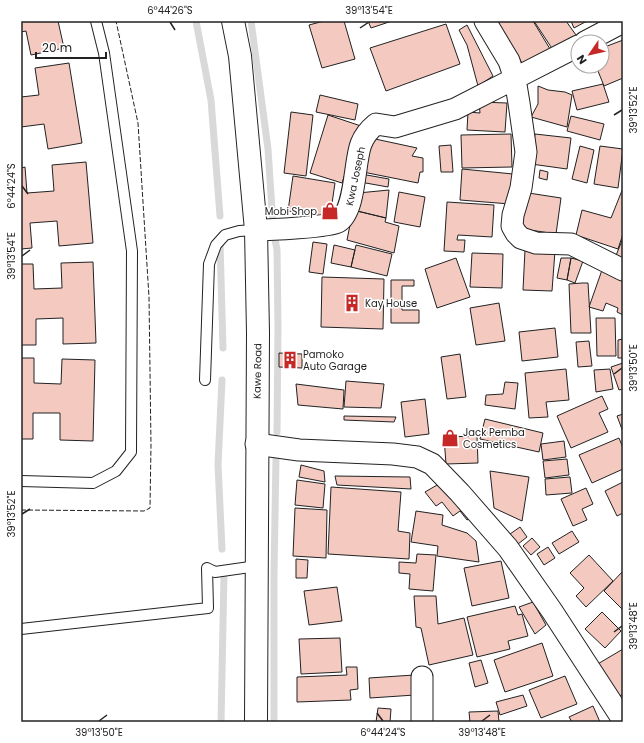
<svg xmlns="http://www.w3.org/2000/svg" width="644" height="743" font-family="Poppins,sans-serif">
  <rect width="100%" height="100%" fill="#fff"/>
  <g fill="none" stroke-linecap="round" stroke-linejoin="round">
    <path stroke="#d9d9d9" stroke-width="7" d="M196,21L211,100L220,216
      M251,21L268,149L273,225
      M274,234L277,250L278,326L277,432
      M220,243L223,348
      M222,549L218,465L222,380
      M221,722L224,575
      M274,722V574L276,458"/>
  </g>
  <path fill="#f3c9c0" stroke="#222" d="M21,21H58L64,48L31,55L26,31L21,32Z
    M324,21H344L355,59L322,68L309,25Z
    M368,21H392L371,28Z
    M495,21H533L550,49L524,66Z
    M534,21H566L576,35L553,50Z
    M571,21H587L574,28Z
    M446,24L460,64L386,91L370,48Z
    M467,25L493,76L478,86L467,45L459,30Z
    M623,40V78L604,86L596,66H602V48Z
    M69,63L82,143L48,149L44,124L21,127V97L39,95L35,68Z
    M603,84L609,102L577,110L572,91Z
    M538,86L548,90L565,92L572,95L567,127L531,117L538,104Z
    M320,95L358,104L355,120L316,112Z
    M479,102L507,103L505,132L467,130L468,112L480,113Z
    M291,112L313,115L306,176L284,173Z
    M328,115L361,126L342,183L310,173Z
    M571,116L604,124L600,140L567,131Z
    M511,134L512,167L462,168L461,135Z
    M535,134L571,138L567,169L531,164Z
    M366,137L417,148L412,156L423,158V172H420L418,183L363,172Z
    M451,145L453,172H441L439,146Z
    M580,146L594,150L587,183L572,179Z
    M600,146L623,149L618,188L594,184Z
    M86,162L93,243L59,246L57,221L30,223L32,248L21,249V168L25,167L27,193L54,191L52,165Z
    M462,169L513,174L510,204L460,200Z
    M540,170L548,172L547,180L539,178Z
    M361,174L389,179L388,187L360,182Z
    M293,176L335,183L330,217L288,211Z
    M623,188V234L618,249L576,235L582,210L611,218Z
    M389,190L386,218L353,210L358,193Z
    M399,192L425,197L420,227L394,222Z
    M522,192L561,198L556,234L517,228Z
    M447,202L494,205L492,237L458,235L457,240H465L464,252L444,251Z
    M353,210L386,218L385,222L399,226L394,253L347,240Z
    M623,238V262L615,258Z
    M313,242L327,244L323,274L309,272Z
    M334,245L355,250L351,267L331,263Z
    M356,245L392,254L387,276L351,267Z
    M525,250L555,251L552,291L523,290Z
    M472,253L503,254L502,288L470,287Z
    M456,258L470,297L437,308L425,269Z
    M561,258H571L567,280L557,278Z
    M571,258L583,261L575,283L567,280Z
    M93,262L96,343L63,344V318L36,319V345H21V264H33L34,289L62,288L61,263Z
    M602,270L623,279V315L617,312L618,308L606,303L603,311L589,307Z
    M322,277L384,279L383,329L321,327Z
    M391,280H414V286H402V310H419V323H391Z
    M582,283H588L591,333H571L569,284Z
    M499,303L505,341L476,345L470,308Z
    M596,318H615L616,356H597Z
    M555,328L558,357L522,361L519,332Z
    M623,339V358H618V340Z
    M589,341L592,366L578,367L576,342Z
    M279,353L302,354V368L279,367Z
    M460,354L466,397L447,399L441,357Z
    M21,358H34V383L61,384L62,359L95,360L93,441L60,440V413H33V439H21Z
    M623,363V389L619,390L611,367Z
    M566,369L569,400L546,402L548,417L529,418L525,373Z
    M610,369L613,389L596,392L594,370Z
    M346,381L384,384L381,408L344,407Z
    M505,382L518,383L515,409L485,405L486,395L503,394Z
    M296,384L344,390L343,409L298,405Z
    M602,396L608,409L599,413L608,432L571,448L557,416Z
    M425,399L429,434L405,437L401,402Z
    M623,414V432L617,416Z
    M344,416L396,417L394,422L344,420Z
    M485,419L543,433L539,452L480,439Z
    M477,436L478,463L446,464L444,437Z
    M619,438L623,448V469L592,483L579,455Z
    M564,441L566,457L543,460L541,444Z
    M567,459L569,475L545,478L543,461Z
    M301,465L324,471L325,482L299,477Z
    M490,471L529,477L522,521L494,508Z
    M335,476L410,477L411,489L337,485Z
    M570,477L572,493L546,495L545,479Z
    M297,480L325,484L323,508L295,505Z
    M444,481L474,516L467,520L460,511L453,516L442,502L436,506L425,492Z
    M623,482V513L617,516L605,491Z
    M331,487L401,492L398,531L410,533L409,559L328,554Z
    M586,488L593,504L582,509L587,520L573,526L561,499Z
    M295,508L327,510L326,558L293,556Z
    M416,511L443,515L442,525L467,533L476,541L479,562L437,556L438,546L411,542Z
    M520,527L527,537L518,544L510,534Z
    M572,531L579,542L559,554L552,543Z
    M532,538L540,547L531,555L523,546Z
    M548,547L555,558L544,565L537,554Z
    M417,554L436,555L433,591L409,589L410,574L399,573V562L416,563Z
    M589,555L613,581L586,607L576,596L584,588L570,573Z
    M296,559L308,560L307,578H296Z
    M501,561L509,598L472,606L464,568Z
    M623,571V610L604,591Z
    M337,587L342,621L309,625L304,591Z
    M414,596H436L438,624L464,618L473,655L429,665L421,628L416,627Z
    M533,602L546,625L535,634L519,607Z
    M515,606L518,615L522,614L528,636L508,641L510,649L477,657L467,617Z
    M602,612L621,631L605,648L585,629Z
    M340,638L342,672L301,674L299,639Z
    M542,643L553,676L505,692L494,660Z
    M623,649V694L615,699L596,665Z
    M481,660L488,683L475,687L469,663Z
    M346,667H357L358,689L350,690L351,700L297,702V677L347,675Z
    M414,675L415,695L370,698L369,678Z
    M565,676L577,704L541,718L529,690Z
    M523,695L527,706L500,715L496,702Z
    M593,706L600,722H572L569,717Z
    M378,708L391,709L390,722H376Z
    M498,711L499,722H470L469,712Z"/>
  <g fill="none" stroke-linecap="round" stroke-linejoin="round">
    <g stroke="#222" stroke-width="12">
      <path id="lane" d="M205,380L209,264L216,245L225,235L239,231L256,230
        M21,481L93,483L116,471L131,452L132,251L104,53L96,21
        M21,629L208,608L207,568L215,572L257,566"/>
    </g>
    <g stroke="#222" stroke-width="23">
      <path id="street" d="M485,21L509,61L515,79L519,103L526,152L521,188L513,215L512,226L516,233L521,238L536,243L571,244L623,270
        M585,42L623,22
        M256,230C269,230 329,227 338,222C356,211 354,162 361,144C364,136 370,129 376,124L395,127L455,109L578,46
        M256,444L299,450L393,454L417,457L432,464L460,493L508,548L552,611L623,720
        M422,722V677"/>
    </g>
    <g stroke="#222" stroke-width="24">
      <path id="secondary" d="M233,21L240,56L256,230L258,333L256,722"/>
    </g>
    <use href="#lane" stroke="#fff" stroke-width="10"/>
    <use href="#street" stroke="#fff" stroke-width="21"/>
    <use href="#secondary" stroke="#fff" stroke-width="22"/>
    <path stroke="#222" stroke-width="1" stroke-dasharray="5 2" stroke-linecap="butt" d="M21,510L144,511L150,508L151,445L149,297L138,123L116,21"/>
  </g>
  <path fill="none" stroke="#222" stroke-width="1.5" d="M170,22L175,30M360,28L369,22M614,115L622,110M22,186L28,194M22,256L30,250M614,374L622,368M22,514L30,509M614,632L622,626M377,713L383,721M99,721L107,715M482,721L490,715"/>
  <defs>
    <g id="shop-bare" transform="scale(1.38)"><path d="M-5-2.5h2.3a2.7 3.5 0 0 1 5.4 0H5L5.5 6h-11ZM-1.5-2.5h3a1.5 2.3 0 0 0-3 0Z" fill="#c62828" stroke="#fff" stroke-width="2.5" paint-order="stroke"/></g>
    <g id="building-bare" transform="scale(1.38)"><path d="M-4-6H4V6H1V3H-1V6H-4ZM-2.5-4.3h1.7v1.8h-1.7ZM.8-4.3h1.7v1.8H.8ZM-2.5-1h1.7V.8h-1.7ZM.8-1h1.7V.8H.8Z" fill="#c62828" stroke="#fff" stroke-width="2.5" paint-order="stroke"/></g>
  </defs>
  <g fill-rule="evenodd">
    <use href="#shop-bare" x="330" y="211"/>
    <use href="#building-bare" x="352" y="303"/>
    <use href="#building-bare" x="290" y="360"/>
    <use href="#shop-bare" x="450" y="438"/>
  </g>
  <g text-anchor="middle" stroke-width="3" stroke-linejoin="round" paint-order="stroke">
    <g font-size="10" fill="#222" stroke="#fff">
      <text transform="translate(355 176) rotate(-78)" y="4">Kwa Joseph</text>
      <text transform="translate(257 371) rotate(-89)" y="4">Kawe Road</text>
    </g>
    <g font-size="10" fill="#222" stroke="#fff" text-anchor="start">
      <text x="317" y="215" text-anchor="end">Mobi Shop</text>
      <text x="365" y="307">Kay House</text>
      <text x="303" y="358">Pamoko<tspan x="303" dy="12">Auto Garage</tspan></text>
      <text x="463" y="436">Jack Pemba<tspan x="463" dy="12">Cosmetics</tspan></text>
    </g>
  </g>
  <rect width="644" height="743" fill="none" stroke="#ffffff" stroke-width="44"/>
  <g transform="translate(590 54) rotate(236)"><circle r="19" fill="#ffffff" stroke="#a7a7a7"/>
  <path d="M0-3L7 15L0 10L-7 15Z" fill="#c62828"/>
  <text y="-6" font-size="11" font-weight="bold" text-anchor="middle" fill="#222222">N</text>
  </g>
  <path d="M36 52v6h70v-6" fill="none" stroke="#222222" stroke-width="2"/>
  <text x="42" y="52" font-size="12" fill="#222222" stroke="#ffffff" stroke-width="3" paint-order="stroke">20 m</text>
  <rect x="22" y="22" width="600" height="699" fill="none" stroke="#222" stroke-width="1.5"/>
  <g font-size="10" text-anchor="middle" fill="#222">
    <text x="170" y="14">6°44'26"S</text>
    <text x="369" y="14">39°13'54"E</text>
    <text transform="translate(633 110) rotate(-90)" y="4">39°13'52"E</text>
    <text transform="translate(11 186) rotate(-90)" y="4">6°44'24"S</text>
    <text transform="translate(11 256) rotate(-90)" y="4">39°13'54"E</text>
    <text transform="translate(633 368) rotate(-90)" y="4">39°13'50"E</text>
    <text transform="translate(11 514) rotate(-90)" y="4">39°13'52"E</text>
    <text transform="translate(633 626) rotate(-90)" y="4">39°13'48"E</text>
    <text x="99" y="736">39°13'50"E</text>
    <text x="383" y="736">6°44'24"S</text>
    <text x="482" y="736">39°13'48"E</text>
  </g>
</svg>
